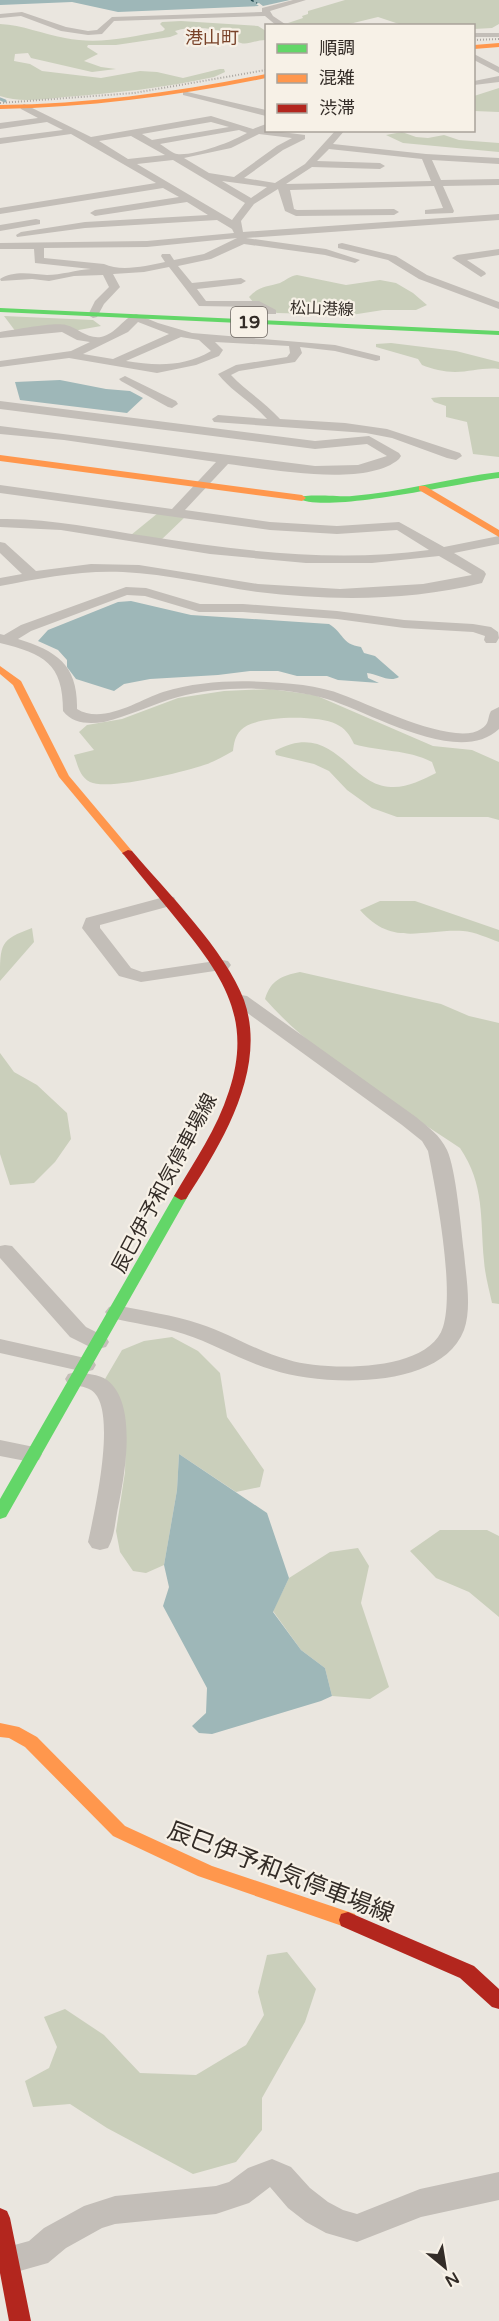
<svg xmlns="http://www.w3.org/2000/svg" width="499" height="2321" font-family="'Varela Round','Noto Sans JP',sans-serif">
  <rect width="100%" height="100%" fill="#eae6df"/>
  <path fill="#cacfbb" d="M345,0H499V24L492,28L474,29V26L435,24L402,25L378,17L341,26L306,25L288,23L303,18L302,16L308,14V11Z
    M181,21L258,26L266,31V40C251,40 241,51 231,34C213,28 193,25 175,31L178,34L170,37L116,45H88L87,47L98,54L84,61L101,67L116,69L92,72L31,58L28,53L15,54L14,61L30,64L42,71L101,78L140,71L157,72L183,78L220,69H224L225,72L214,77C164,88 115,93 65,97C45,99 19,103 0,96V24C23,25 42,34 65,38C99,45 129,37 163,31L165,29L160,24L162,22Z
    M499,88V112L474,111V96Z
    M402,132L416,137L428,138L444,135L459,140L499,143V152L403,143L386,135Z
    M297,275L346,285L380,280L396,283L413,293L427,305L416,310H383L351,315L277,313L254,303L249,297C259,286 267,287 280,283C286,280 290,276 297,275Z
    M4,316L93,320L101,326L73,331L16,332Z
    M391,343L456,351L499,362V369C484,367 470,372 455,372C444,372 432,369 422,365L418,359L376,347V344Z
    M441,397H499V457L473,454L467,422L446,417V406L434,402L431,398Z
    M158,513L185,517L161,540L131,535Z
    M270,689L315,695L433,746L472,750L499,762V820L488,817H397L372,808L347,790L329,771L314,764L276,755L275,751C334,719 349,786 391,787C407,788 422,780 436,773L432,762C407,749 380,752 354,744C350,735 345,728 336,724C318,715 255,715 241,730C235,736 234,743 233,751C224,756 214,762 204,765C183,772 108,791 90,782C79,776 78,765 74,755L94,750L79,732L87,725L122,719L178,698L224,691Z
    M380,901H415L499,930V942C488,938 475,932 463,931C422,929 392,947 360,910Z
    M32,928L34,942L0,981C0,943 0,940 32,928Z
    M300,972L441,1004L469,1016L499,1023V1304L492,1303C489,1289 485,1275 484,1261C480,1218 485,1185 460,1148C397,1106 314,1055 265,999C271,980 281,976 300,972Z
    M0,1053L14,1072L37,1085L67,1113L71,1139L55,1162L34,1183L10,1185L0,1154Z
    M172,1337L198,1351L220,1373L227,1417L264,1470L260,1487L236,1492L179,1454L177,1490L164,1565L146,1573L133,1571L120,1552L116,1531L125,1472L126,1430L118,1397L105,1379L122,1350L144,1341Z
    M440,1530H487L499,1536V1617L469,1592L436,1578L410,1551Z
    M358,1548L369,1566L361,1603L389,1687L370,1699L332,1696L325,1668L301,1650L273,1611L289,1578L330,1552Z
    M287,1952L316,1989L305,2022L262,2098V2130L236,2162L193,2174L107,2128L70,2104L33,2107L25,2081L49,2068L57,2047L44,2017L65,2009L104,2035L140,2073L196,2075L246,2045L264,2015L258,1992L267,1955Z"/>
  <path fill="#9eb7b8" d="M0,0H290L263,6L259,3L256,4L259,6L118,12L72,2L0,5Z
    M60,380L106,389L130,391L143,398L127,413L20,400L15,382Z
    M131,601L191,615L329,624C344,633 341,644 361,647L364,653L375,656L399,677C389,683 378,674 367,673L368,678L379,683L338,680L327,676H297L278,671H250L218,675L150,679L124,684L114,691L76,679L67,667V660L58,650L38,641L48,630L118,602Z
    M179,1454L267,1513L289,1578L273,1612L301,1650L325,1668L332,1696L321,1701L212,1734L199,1733L192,1726L206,1713L207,1688L163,1606L169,1587L164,1565L177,1490Z"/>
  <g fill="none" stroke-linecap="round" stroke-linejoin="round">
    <path stroke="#9eb7b8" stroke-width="3" d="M0,99L5,101"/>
    <path stroke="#22494f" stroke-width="1.5" stroke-dasharray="3 3" stroke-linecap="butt" d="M251,0L257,3"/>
    <path fill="#c3beb8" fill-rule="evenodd" d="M293,0H306L270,11L273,16L288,26H277L265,16L114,21L102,34L88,35L61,31L21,16L0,18V14L22,12L66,27L88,31L97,30L112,17L262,12V8Z
      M474,33H499V37H474Z
      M474,54L499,67V73L474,60Z
      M499,76V82L474,85V81Z
      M183,91L266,110V116L183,95Z
      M24,104L91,137L211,116L253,129L266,124V130L305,135V139L283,150L244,178L275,183L305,164L336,130H345L333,144L426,154L499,158V164L432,160L441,180L499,179V185L443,186L454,211L453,213L425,214V210L443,208L434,186L290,190L294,209L297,210L394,209L399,212L394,215L296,216L285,211L278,189L254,204L241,221L243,232L499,214V220L246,238L326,249L360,260L355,263L325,255L244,244L211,259L178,266L192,283L241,278L246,281L241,284L197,289L206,301H259L276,310V314H268L257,307L199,306L169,267L144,272L113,274L120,287L104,304L97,317L93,318L88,315L95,301L109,287L103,275L74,276L49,281L32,279L1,281L0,279C13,270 33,274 47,275C61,275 76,270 91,269L35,263L34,249H0V243L147,241L234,233L232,229L217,220L85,228L17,237L16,235L21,232L85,222L208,215L187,202L95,216L90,213L95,210L179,197L163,188L0,214V208L156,183L71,134L0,144V138L63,130L47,122L0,129V123L38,118L21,109L20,107ZM211,122L229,127L152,140L142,134ZM239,130L247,133C232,142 194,156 177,154C172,153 165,147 160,144ZM259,134L292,138L277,146L234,177L209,173L184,158L231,148ZM131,136L165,155L128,159L99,141ZM329,149L422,159L431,181L286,184L312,167L380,169L385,166L380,163L317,161ZM173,160L245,203L232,220L137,164ZM222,181L267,187L251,198ZM237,238L204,254L174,260L170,254H162L161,256L165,262C146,266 121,272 104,264L44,258V248L147,247Z
      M36,219L40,220V224L0,231V225Z
      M342,243L396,256L427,275L499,302V309L419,279L388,260L338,248V244Z
      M499,249V255L467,260L485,272L486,274L481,277L452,258L457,255Z
      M136,314L158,323L192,333L335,345L380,356V360L376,361L335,351L300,347L302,353L295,362L239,371L231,375C246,391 265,402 280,419L345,423L387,429L460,453L462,456L456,460L447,458L392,438L366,433L214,422L212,419L218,415L267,419C252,402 232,392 218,374L236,365L287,357L290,353L289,346L215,342L223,350L219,356L196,365L157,373L69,358L0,367V361L71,351L90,342L77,340L62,332L0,338V332C15,330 53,322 66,325C78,328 87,339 101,337C116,334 123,318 136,314ZM138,322L169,334L113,359L83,354L128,332ZM181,337L199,340L211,351C184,367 156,366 126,361Z
      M125,376L176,401L178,404L172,408L168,407L121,381L119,379Z
      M0,401L315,441L369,436L399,453L401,456L399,459C366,488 270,469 228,464L185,510L270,522L337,526L399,522L444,547L499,536V544L454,553L484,571L486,574L482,583C411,601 331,601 258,592C213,586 169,574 123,572C81,570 41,578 0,586V578L22,574L0,553V542L5,543L36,571L91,564L139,565L258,584L340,589L423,584L472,575L439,556L372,563H306L210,554L61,530L0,527V519C50,518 97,529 146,536C240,551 334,563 429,550L397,530L337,534L270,530L0,493V485L172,509L216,462L64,440L0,434V426L315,466L358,465L387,456L367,444L315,449L0,409Z
      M126,587L146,588L200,604H243L337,611L404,620L473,624L491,627L498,632L499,638L496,643H486L484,640L485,636L473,632L404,628L337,619L243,612H199L145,596L127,595L31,631L18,639C57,651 78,665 77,709C103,725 139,700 163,692C209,678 256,680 303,685C317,687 331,690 343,695C371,705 455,747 481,729C490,724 487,718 491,711L499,707V729C459,767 370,712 327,699C283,686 222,685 178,697C153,704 129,716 104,722C89,724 73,724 63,711C63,663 44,654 0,643V634L4,635L21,625Z
      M168,896L174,897L176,901L174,905L100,925V928L131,968L142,972L222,960L228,961L231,965L228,969L141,982L119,976L82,928L86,918Z
      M241,995L247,996L416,1117C428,1127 440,1135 447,1150C456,1169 461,1229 464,1253C466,1277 472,1307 464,1330C441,1391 322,1386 273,1370C242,1361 215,1344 184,1334C160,1326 133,1324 109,1317L105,1312L109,1307L116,1305C144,1311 173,1315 200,1324C231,1334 258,1352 289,1360C325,1371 429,1373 443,1327C455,1290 436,1191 428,1151L422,1141L402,1125L235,1004L232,1000L235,996Z
      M5,1245L12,1246L86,1327L106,1337L109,1342L106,1347L98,1349L90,1347L70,1337L0,1258V1246Z
      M0,1339L85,1358L93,1360L96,1365L93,1370L85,1372L0,1353Z
      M76,1372C85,1374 99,1374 107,1380C139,1404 124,1479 117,1513C115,1524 114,1538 108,1548L100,1550L92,1548L88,1542C94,1514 119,1407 91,1390C85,1386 75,1386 68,1384L65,1379L68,1374Z
      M0,1440L39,1448L42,1454L39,1460L31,1462L0,1456Z
      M272,2159L291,2167L310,2188L328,2202L343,2210L357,2214L420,2189L499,2172V2200L421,2217L357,2242L326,2233L306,2222L288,2208L270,2187L249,2203L216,2214L115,2224L102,2228L66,2248L48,2263L9,2274L0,2271V2249L29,2241L44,2228L84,2206L115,2196L216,2186L229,2182L248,2168Z"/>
    <path fill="#63d668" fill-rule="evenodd" d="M0,308L499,331V335L0,312Z
      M499,472V478C463,482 322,515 298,498C306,493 340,497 352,496C402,492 450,478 499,472Z
      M181,1192L188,1196L6,1517L0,1519V1499L174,1196Z"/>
    <path fill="#ff974d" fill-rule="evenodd" d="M499,43V47L474,49V45Z
      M266,74V78C178,96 90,107 0,109V105C90,104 178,92 266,74Z
      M0,455L302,495L306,498L302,501L0,461Z
      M419,486H425L499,530V537L419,490Z
      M0,666L21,681L69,776L132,851V855H124L59,777L13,685L0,674Z
      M0,1723L19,1727L37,1737L125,1826L212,1866L355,1914L357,1920L355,1926L348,1928L198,1876L113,1836L25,1747L9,1738L0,1737Z"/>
    <path fill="#b3261e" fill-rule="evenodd" d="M128,850L132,851C166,891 226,951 244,1000C268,1069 222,1143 186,1199L181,1200L174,1196C194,1162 217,1129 229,1091C252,1021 225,979 182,926C163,902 143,879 124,855L122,853Z
      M348,1912L474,1966L499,1989V2009L492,2007L460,1978L341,1926L339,1920L341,1914Z
      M0,2208L7,2211L10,2218L31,2321H9L0,2273Z"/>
    <path stroke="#aba7a2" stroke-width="2" stroke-dasharray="1 2" stroke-linecap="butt" d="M474,40L499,39
      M0,103L134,93L266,70"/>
  </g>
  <g text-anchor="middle" stroke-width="4.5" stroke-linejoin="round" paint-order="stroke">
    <g font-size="16" fill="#332c27" stroke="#f7f1e7">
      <text transform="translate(322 308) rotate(2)" y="6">松山港線</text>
    </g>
    <g font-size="18" fill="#79432a" stroke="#f7f1e7">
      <text x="212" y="44">港山町</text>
    </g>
    <rect fill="#f7f1e7" stroke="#6e6761" stroke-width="1.5" x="231" y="307" width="36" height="30" rx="4.5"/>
    <g font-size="18" font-weight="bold" fill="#332c27">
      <text x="249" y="328">19</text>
    </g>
    <g font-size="20" fill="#332c27" stroke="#f7f1e7">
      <text transform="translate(164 1183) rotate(-62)" y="7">辰巳伊予和気停車場線</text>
    </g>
    <g font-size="24" fill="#332c27" stroke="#f7f1e7">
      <text transform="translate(281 1872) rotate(21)" y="8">辰巳伊予和気停車場線</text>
    </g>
  </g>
  <rect x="265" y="24" width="210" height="108" fill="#f7f1e7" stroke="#a9a29a" stroke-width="1.5"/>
  <rect x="277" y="44" width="30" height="9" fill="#63d668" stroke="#a9a29a" stroke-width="1.5"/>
  <text x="319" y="54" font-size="18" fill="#332c27">順調</text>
  <rect x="277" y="74" width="30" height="9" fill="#ff974d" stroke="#a9a29a" stroke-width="1.5"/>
  <text x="319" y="84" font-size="18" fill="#332c27">混雑</text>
  <rect x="277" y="104" width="30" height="9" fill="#b3261e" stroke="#a9a29a" stroke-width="1.5"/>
  <text x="319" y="114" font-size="18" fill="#332c27">渋滞</text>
  <g transform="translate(445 2267) rotate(150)" stroke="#f7f1e7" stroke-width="4.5" paint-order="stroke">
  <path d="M0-4.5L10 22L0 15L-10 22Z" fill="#332c27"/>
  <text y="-9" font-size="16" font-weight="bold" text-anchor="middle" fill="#332c27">N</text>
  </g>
</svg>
